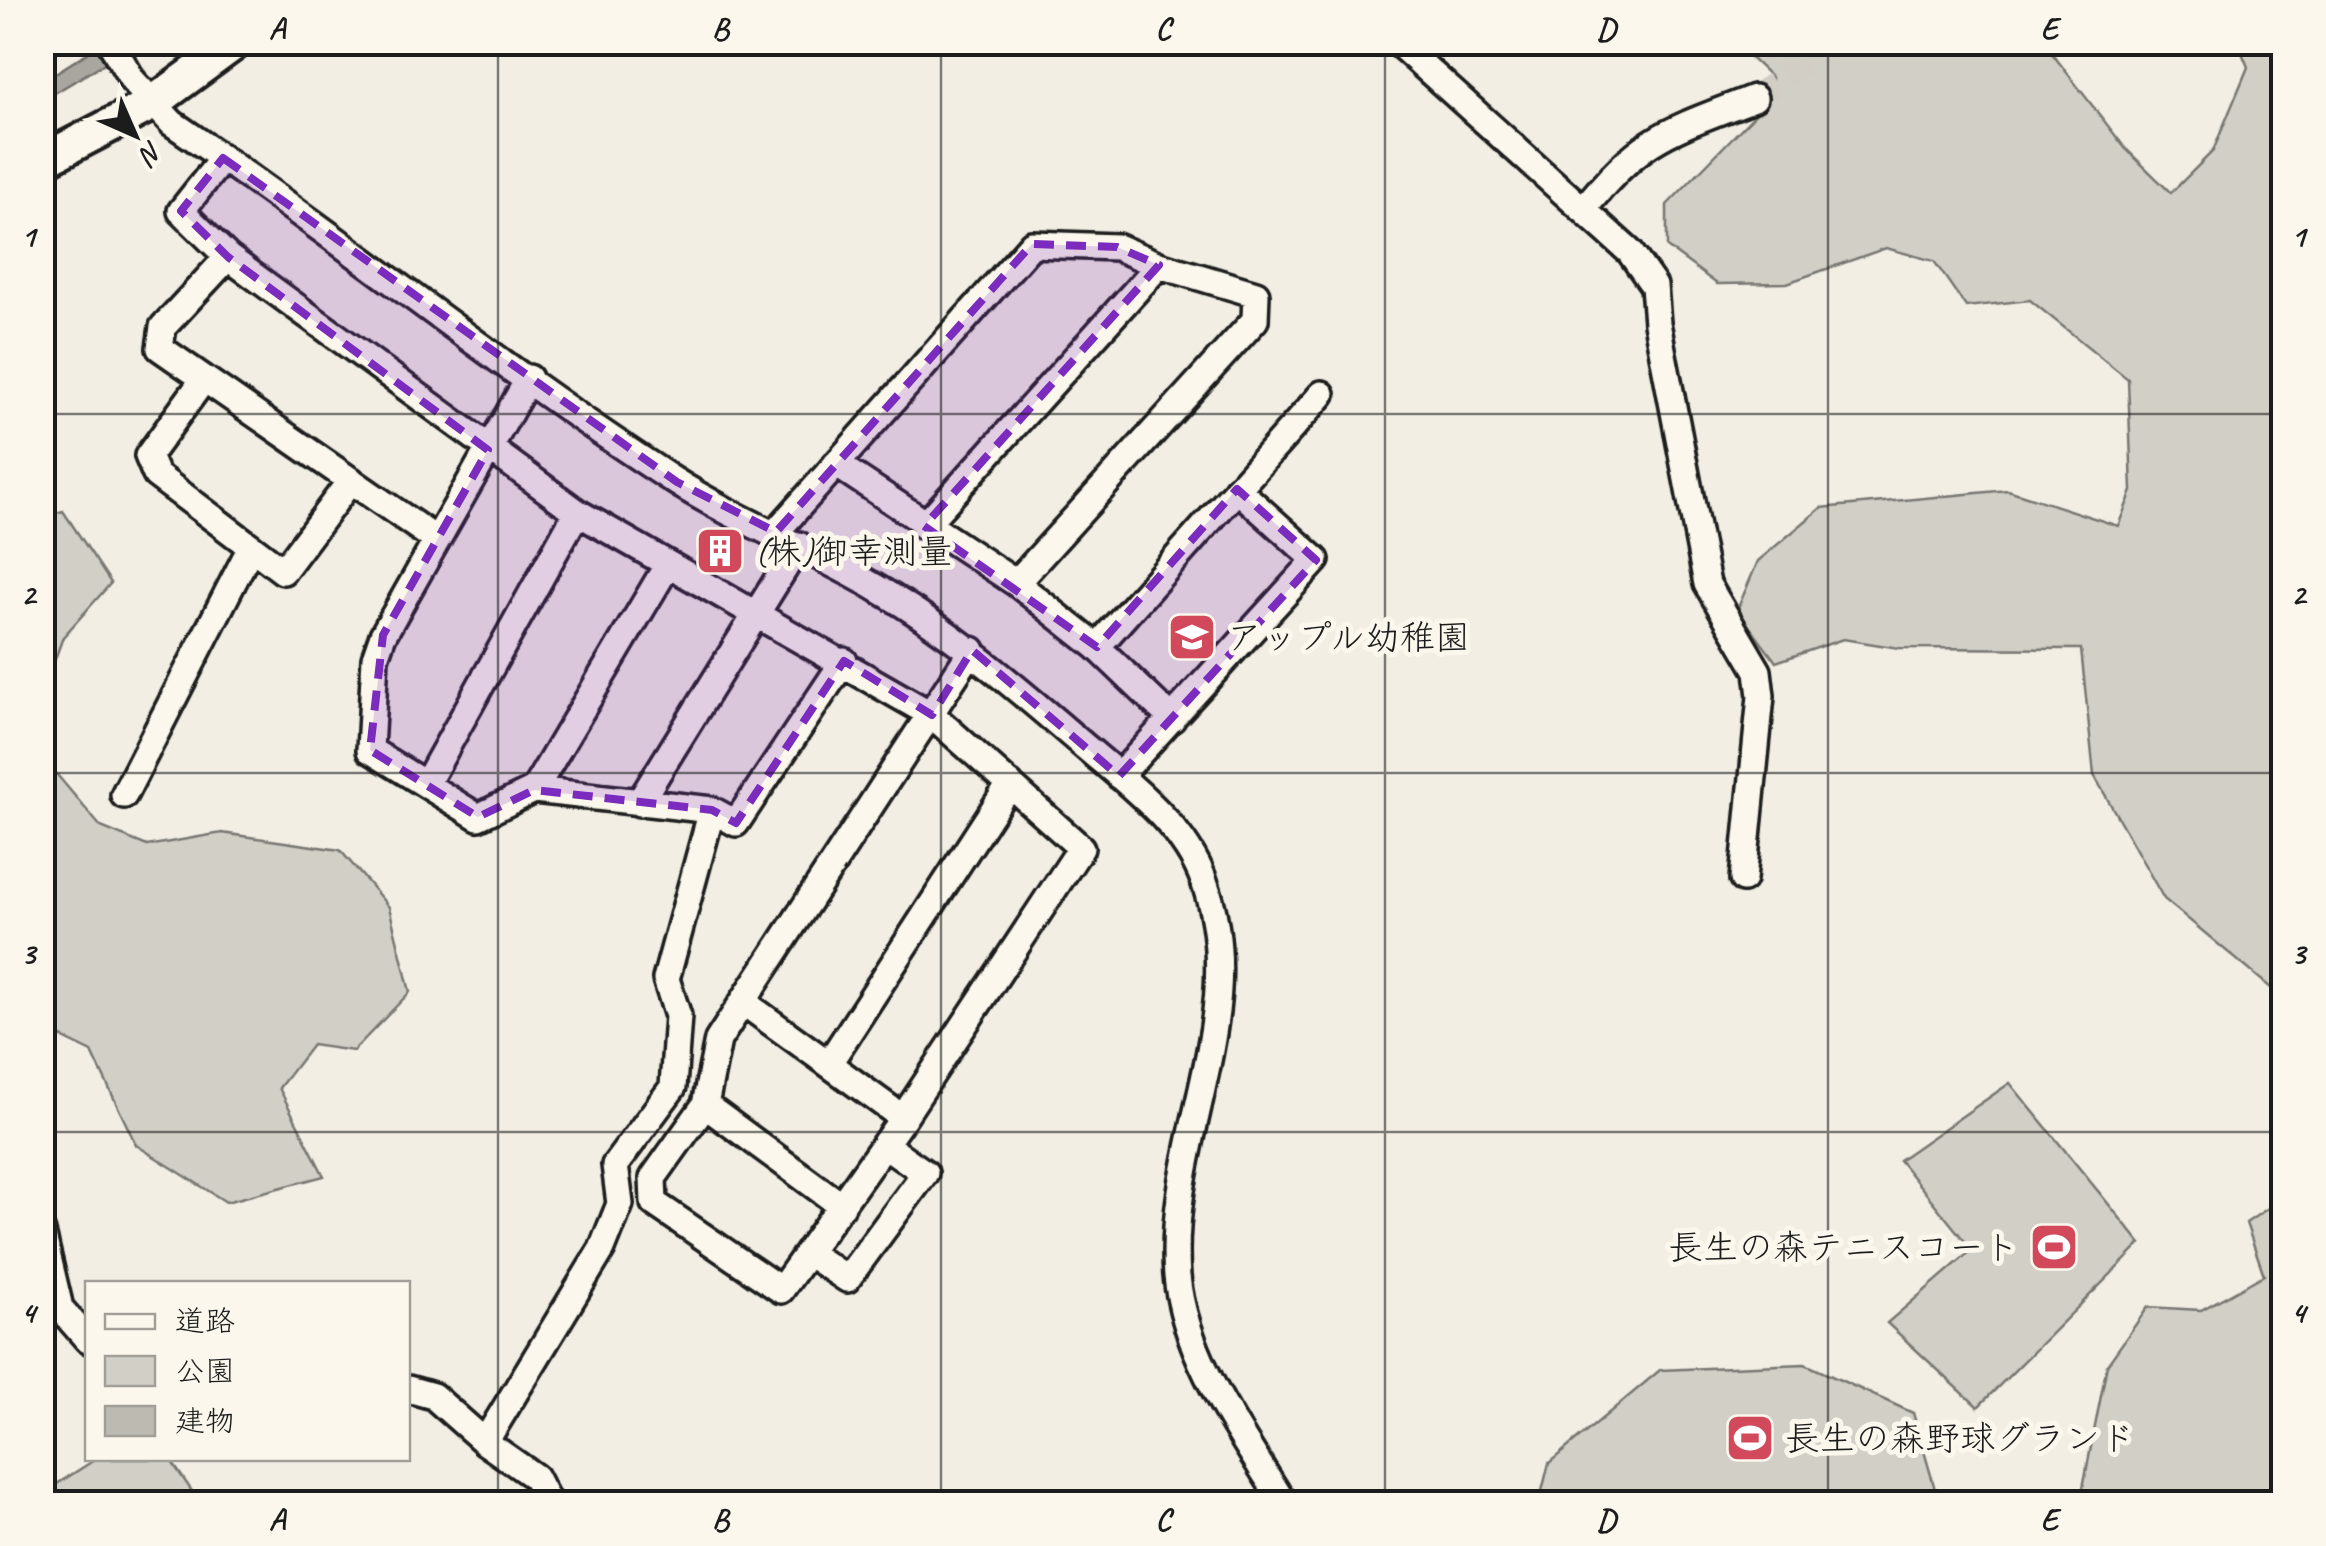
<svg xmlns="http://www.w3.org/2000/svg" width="2326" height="1546" font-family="Caveat,'Klee One',sans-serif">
  <rect width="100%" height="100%" fill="#f2eee4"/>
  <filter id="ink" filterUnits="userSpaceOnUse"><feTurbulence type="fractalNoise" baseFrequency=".01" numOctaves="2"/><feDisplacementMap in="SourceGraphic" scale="20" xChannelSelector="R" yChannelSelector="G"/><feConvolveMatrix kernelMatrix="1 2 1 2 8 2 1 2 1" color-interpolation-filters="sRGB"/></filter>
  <g filter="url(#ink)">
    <path fill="#d2cfc6" stroke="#777671" stroke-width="2.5" d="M1735,43H2044L2125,148L2171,193L2213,151L2248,67L2238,43H2283V998L2164,899L2094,775L2081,649L1899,648L1843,639L1776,662L1737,610L1758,561L1821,508L2008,490L2118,526L2132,491L2128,379L2030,300L1966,307L1934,261L1886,248L1787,283L1717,284L1667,247V205L1771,98V77Z
      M63,511L111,583L63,637L43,692V517Z
      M42,757L101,827L147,846L222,833L340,850L389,907L410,992L353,1051L312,1045L279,1088L324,1176L226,1202L136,1145L92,1052L43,1028Z
      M2010,1083L2141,1244L1978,1407L1887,1323L1972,1250L1899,1160Z
      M2283,1198V1503H2080L2107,1365L2148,1307L2201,1310L2264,1275L2246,1223Z
      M1805,1364L1913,1413L1939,1503H1539L1549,1463L1660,1370Z
      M96,1459H170L200,1503H43V1493Z"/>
    <path fill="#a9a6a0" stroke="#716f6b" stroke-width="2.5" d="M103,43H138L43,100V81Z"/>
    <path fill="#bdbab1" stroke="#1c1c1c" stroke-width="2.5" d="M708,531L743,549L732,571L697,554Z"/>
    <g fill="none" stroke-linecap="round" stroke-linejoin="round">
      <path stroke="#d2cec6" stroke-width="25" stroke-dasharray="25 12" stroke-linecap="butt" d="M1754,98L1836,42"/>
      <g stroke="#1c1c1c" stroke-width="32">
        <path id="minor" d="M110,42L133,81L172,123C341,238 501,369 673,480C739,522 814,550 880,590C957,635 1022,693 1089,750C1131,786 1185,827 1204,881C1252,1013 1166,1143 1177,1276C1185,1359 1242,1435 1284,1504
          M1397,42L1630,252L1654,286L1657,323L1707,584L1758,671L1761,696L1743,879
          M223,158L181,211L228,257L577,512L932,715L1081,848L903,1118L781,1290L654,1203L653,1178L705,1105L718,1040L972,650
          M1583,210C1641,136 1669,131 1754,98
          M228,257L163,327L160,348L435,539
          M529,378L383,635L375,658L370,750L478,817L534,790L667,566
          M204,379L148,456L156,475L283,571L351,480
          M836,464L1016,583L1097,647L1172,719
          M924,526L1159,265
          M776,532L1032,244L1117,247L1159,265L1256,294L1255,320L1016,583
          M1097,647L1322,394
          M1119,776L1316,560L1237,489
          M426,784L577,512
          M534,790L712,810L736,823L844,661
          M124,795L251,547
          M639,803L799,545
          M743,1002L903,1118
          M829,1063L1010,784
          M705,1105L842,1206
          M42,1232L60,1308L88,1340
          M808,1253L847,1279L925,1173L885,1145
          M408,1389L433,1396L485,1442L535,1477L549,1504
          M485,1442L602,1249L620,1204L615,1165L673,1087L678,1016L666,979L712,810"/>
      </g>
      <g stroke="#1c1c1c" stroke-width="40">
        <path id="major" d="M42,161L153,103L236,42"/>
      </g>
      <use href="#minor" stroke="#fbf7ec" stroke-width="25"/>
      <use href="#major" stroke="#fbf7ec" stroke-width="32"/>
    </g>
  </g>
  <path fill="#7b2cbf" fill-opacity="0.2" stroke="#7b2cbf" stroke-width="8" stroke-dasharray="20 12" stroke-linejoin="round" d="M223,158L677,482L776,532L1032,244L1117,247L1159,265L924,526L1097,647L1237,489L1316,560L1119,776L972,650L932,715L844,661L736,823L712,810L534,790L478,817L370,750L383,635L488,450L228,257L181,211Z"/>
  <path fill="none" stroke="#1c1c1c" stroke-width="2.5" stroke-opacity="0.55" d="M498,42V1504M941,42V1504M1385,42V1504M1828,42V1504M42,414H2284M42,773H2284M42,1132H2284"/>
  <defs>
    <g id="building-square" transform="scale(2.5)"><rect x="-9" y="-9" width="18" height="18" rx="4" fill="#d1495b" stroke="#fbf7ec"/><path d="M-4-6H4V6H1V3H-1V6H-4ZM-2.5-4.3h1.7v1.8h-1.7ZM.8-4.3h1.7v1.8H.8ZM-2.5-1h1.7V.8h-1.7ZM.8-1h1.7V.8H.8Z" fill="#fff"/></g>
    <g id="school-square" transform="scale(2.5)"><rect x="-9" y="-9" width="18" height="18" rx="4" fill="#d1495b" stroke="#fbf7ec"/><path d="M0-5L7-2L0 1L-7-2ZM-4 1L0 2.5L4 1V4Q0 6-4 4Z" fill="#fff"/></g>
    <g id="stadium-square" transform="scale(2.5)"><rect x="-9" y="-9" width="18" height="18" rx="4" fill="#d1495b" stroke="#fbf7ec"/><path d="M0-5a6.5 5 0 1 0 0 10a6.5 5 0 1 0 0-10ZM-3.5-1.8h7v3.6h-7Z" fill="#fff"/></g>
  </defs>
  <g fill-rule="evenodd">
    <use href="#building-square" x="720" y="551"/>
    <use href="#school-square" x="1192" y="637"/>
    <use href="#stadium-square" x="2054" y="1247"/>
    <use href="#stadium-square" x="1750" y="1438"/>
  </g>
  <g text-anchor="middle" stroke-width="10" stroke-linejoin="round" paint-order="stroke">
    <g font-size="35" fill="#1c1c1c" stroke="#fbf7ec" text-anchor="start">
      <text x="755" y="563">(株)御幸測量</text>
      <text x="1227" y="649">アップル幼稚園</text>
      <text x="2019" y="1259" text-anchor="end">長生の森テニスコート</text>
      <text x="1785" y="1450">長生の森野球グランド</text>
    </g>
  </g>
  <rect width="2326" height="1546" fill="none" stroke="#fbf7ec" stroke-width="110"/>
  <rect x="85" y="1281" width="325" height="180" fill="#fbf7ec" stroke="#a29f99" stroke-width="2.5"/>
  <rect x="105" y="1314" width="50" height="15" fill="#fbf7ec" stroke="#a29f99" stroke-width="2.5"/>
  <text x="175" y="1331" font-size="30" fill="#1c1c1c">道路</text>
  <rect x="105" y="1356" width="50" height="30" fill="#d2cfc6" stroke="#a29f99" stroke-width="2.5"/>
  <text x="175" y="1381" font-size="30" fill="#1c1c1c">公園</text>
  <rect x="105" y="1406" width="50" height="30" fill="#bdbab1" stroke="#a29f99" stroke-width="2.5"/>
  <text x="175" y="1431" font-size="30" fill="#1c1c1c">建物</text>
  <g transform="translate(135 135) rotate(135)" stroke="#fbf7ec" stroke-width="8" paint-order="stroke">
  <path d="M0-8L18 38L0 25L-18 38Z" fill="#1c1c1c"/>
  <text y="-15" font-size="28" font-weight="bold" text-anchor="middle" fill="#1c1c1c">N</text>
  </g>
  <rect x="55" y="55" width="2216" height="1436" fill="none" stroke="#1c1c1c" stroke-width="4"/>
  <g font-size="32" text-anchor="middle" font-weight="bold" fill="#1c1c1c">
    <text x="277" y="39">A</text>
    <text x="720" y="39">B</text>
    <text x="1163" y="39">C</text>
    <text x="1606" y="39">D</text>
    <text x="2049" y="39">E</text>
    <text x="28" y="246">1</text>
    <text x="2298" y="246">1</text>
    <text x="28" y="605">2</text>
    <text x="2298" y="605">2</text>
    <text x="28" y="964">3</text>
    <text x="2298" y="964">3</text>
    <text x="28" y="1323">4</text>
    <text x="2298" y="1323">4</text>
    <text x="277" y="1530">A</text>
    <text x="720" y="1530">B</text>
    <text x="1163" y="1530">C</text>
    <text x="1606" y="1530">D</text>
    <text x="2049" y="1530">E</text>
  </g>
</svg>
